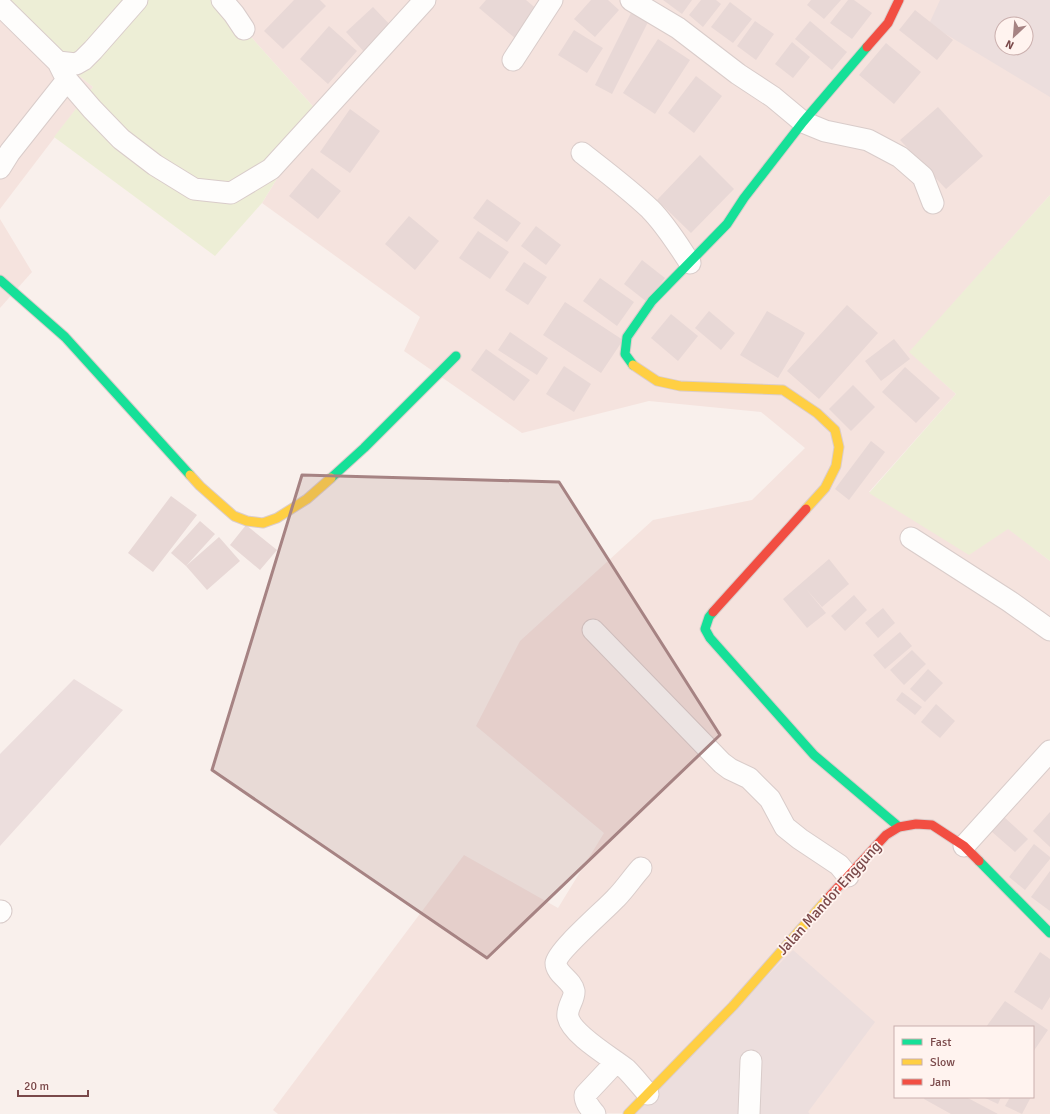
<svg xmlns="http://www.w3.org/2000/svg" width="1050" height="1114" font-family="Signika,sans-serif">
  <rect width="100%" height="100%" fill="#f9f0ec"/>
  <path fill="#f5e3de" fill-rule="evenodd" d="M218,0H1050V195L910,352L956,394L869,492L1008,528L1050,561V1114H810L808,1113L278,1114L273,1110L464,855L558,908L604,833L476,726L520,641L653,520L752,500L805,448L761,412L649,401L522,433L404,351L420,317L262,203L318,112ZM1002,24H1026V48H1002ZM895,1027H1033V1097H895Z
    M0,11L93,87L0,209Z
    M0,219L32,272L0,308Z"/>
  <path fill="#ecdedd" fill-rule="evenodd" d="M940,0H1050V97L929,24ZM1002,24H1026V48H1002Z
    M74,679L123,710L0,846V754Z
    M793,950L875,1022L808,1112L810,1114H630Z"/>
  <path fill="#edeed6" d="M0,0H218L318,112L262,203L215,256L54,137L93,87L0,11Z
    M1050,195V561L1008,529L969,555L869,493L956,394L909,352Z"/>
  <path fill="#e8d8d6" d="M294,0H320L326,6L283,49L264,31Z
    M486,0H526L539,11L516,39L479,8Z
    M591,0H608L619,10L595,37L574,19Z
    M663,0H692L682,14Z
    M701,0H716L721,4L703,27L689,15Z
    M811,0H841L824,19L807,5Z
    M848,0H854L872,13L852,39L830,23Z
    M730,2L752,19L733,43L711,27Z
    M373,7L395,30L367,55L346,32Z
    M634,7L651,16L612,94L595,85Z
    M915,10L953,40L937,60L899,30Z
    M755,21L774,34L756,60L737,46Z
    M810,21L847,52L832,70L795,39Z
    M329,26L357,51L328,84L300,59Z
    M574,30L603,48L587,73L558,55Z
    M658,39L690,60L655,114L623,93Z
    M792,42L810,57L793,78L775,64Z
    M886,43L921,72L894,104L859,75Z
    M696,76L722,96L694,133L668,113Z
    M938,107L983,156L946,189L900,140Z
    M350,109L380,131L350,173L320,152Z
    M700,155L734,189L691,233L657,200Z
    M312,168L341,191L318,219L289,196Z
    M487,199L521,223L507,242L473,218Z
    M409,216L439,241L415,270L385,244Z
    M536,226L561,245L546,265L521,246Z
    M478,231L509,252L490,279L459,258Z
    M642,260L665,278L647,302L624,284Z
    M524,262L547,277L528,305L505,290Z
    M600,278L634,302L617,326L583,301Z
    M565,302L623,340L601,373L543,335Z
    M847,305L878,333L819,399L787,371Z
    M709,311L735,333L721,350L695,328Z
    M767,311L805,333L778,378L740,355Z
    M671,314L698,336L678,361L651,338Z
    M510,332L548,358L537,375L498,350Z
    M894,339L910,359L881,381L865,361Z
    M486,349L530,380L514,401L471,370Z
    M564,366L591,384L574,412L546,394Z
    M905,367L940,398L916,423L882,392Z
    M853,385L875,407L851,431L829,409Z
    M871,441L885,452L849,500L835,489Z
    M171,496L197,515L153,572L128,553Z
    M200,521L215,534L186,566L219,537L240,561L207,590L186,566L171,553Z
    M246,525L277,550L260,570L230,545Z
    M829,559L849,584L822,607L806,589L826,613L807,628L783,599Z
    M854,595L867,610L845,631L831,616Z
    M883,608L895,623L878,638L865,623Z
    M900,632L912,646L885,669L873,655Z
    M912,650L926,664L904,685L890,670Z
    M928,669L943,683L925,702L910,689Z
    M902,692L922,707L915,715L896,700Z
    M936,704L955,721L940,738L921,722Z
    M1050,812V847L1033,831Z
    M1004,817L1028,839L1015,852L991,831Z
    M1034,844L1050,857V859L1025,890L1009,877Z
    M1050,871V911L1031,897Z
    M1040,952L1050,959V997L1042,1010L1014,992Z
    M1005,1001L1048,1030L1033,1052V1027H986Z
    M925,1097H966L998,1114H951L924,1099Z
    M983,1097H1001L998,1104Z
    M1010,1097H1031L1022,1114L1005,1106Z"/>
  <g fill="none" stroke-linecap="round" stroke-linejoin="round">
    <g stroke="#d9ccca" stroke-width="23">
      <path id="street" d="M222,0L234,14L244,29
        M631,0L678,28L738,74L773,97L803,122L825,131L868,140L900,157L923,177L933,203
        M0,5L58,62L76,64L83,60L93,50L137,0
        M513,60L552,0
        M58,62L67,80L92,109L121,139L155,165L194,189L231,193L271,169L425,0
        M582,153C605,171 629,189 650,209C666,225 678,245 690,263
        M0,168L10,152L67,80
        M911,538L1009,601L1050,630
        M593,630L722,763L730,769L749,778L770,799L785,827L800,839L839,865L848,876
        M964,846L1050,751
        M641,868C632,878 625,889 616,898C605,910 557,951 556,963C556,974 572,980 574,991C575,999 566,1008 568,1017C572,1035 611,1057 626,1069C634,1077 641,1086 648,1094
        M0,912L1,911
        M595,1114C590,1108 585,1103 585,1095L616,1062
        M749,1114L751,1061"/>
    </g>
    <g stroke="#dbcdcb" stroke-width="11">
      <path id="fast" d="M0,280L65,337L190,475
        M633,365L625,354L627,337L652,301L727,224L744,198L803,122L867,47
        M331,478L364,448L456,356
        M713,612L709,617L705,629L710,638L814,755L899,827
        M979,861L1050,933"/>
    </g>
    <g stroke="#dbcdcb" stroke-width="11">
      <path id="slow" d="M633,365L657,381L680,386L783,390L817,413L835,430L839,447L836,466L825,488L806,509
        M190,475L200,486L234,516L247,521L263,523L277,518L307,499L331,478
        M628,1114L733,1006L828,898"/>
    </g>
    <g stroke="#dbcdcb" stroke-width="11">
      <path id="jam" d="M867,47L888,23L899,0
        M713,612L806,509
        M828,898L886,835L899,827L916,824L932,825L964,846L979,861"/>
    </g>
    <use href="#street" stroke="#fefdfc" stroke-width="21"/>
    <use href="#fast" stroke="#16e098" stroke-width="9"/>
    <use href="#slow" stroke="#ffcf43" stroke-width="9"/>
    <use href="#jam" stroke="#f24e42" stroke-width="9"/>
  </g>
  <path fill="#a68383" fill-opacity="0.2" stroke="#a68383" stroke-width="3" stroke-linejoin="round" d="M302,475L559,482L720,735L487,958L212,770Z"/>
  <g text-anchor="middle" stroke-width="3.5" stroke-linejoin="round" paint-order="stroke">
    <g font-size="15" fill="#7a494a" stroke="#fff3ef">
      <text transform="translate(829 898) rotate(-48)" y="5">Jalan Mandor Enggung</text>
    </g>
  </g>
  <rect x="894" y="1026" width="140" height="72" fill="#fff3ef" stroke="#caafad"/>
  <rect x="902" y="1039" width="20" height="6" fill="#16e098" stroke="#caafad"/>
  <text x="930" y="1046" font-size="12" fill="#7a494a">Fast</text>
  <rect x="902" y="1059" width="20" height="6" fill="#ffcf43" stroke="#caafad"/>
  <text x="930" y="1066" font-size="12" fill="#7a494a">Slow</text>
  <rect x="902" y="1079" width="20" height="6" fill="#f24e42" stroke="#caafad"/>
  <text x="930" y="1086" font-size="12" fill="#7a494a">Jam</text>
  <g transform="translate(1014 36) rotate(206)"><circle r="19" fill="#fff3ef" stroke="#caafad"/>
  <path d="M0-3L7 15L0 10L-7 15Z" fill="#a68383"/>
  <text y="-6" font-size="11" font-weight="bold" text-anchor="middle" fill="#7a494a">N</text>
  </g>
  <path d="M18 1090v6h70v-6" fill="none" stroke="#7a494a" stroke-width="2"/>
  <text x="24" y="1090" font-size="12" fill="#7a494a" stroke="#fff3ef" stroke-width="3" paint-order="stroke">20 m</text>
</svg>
